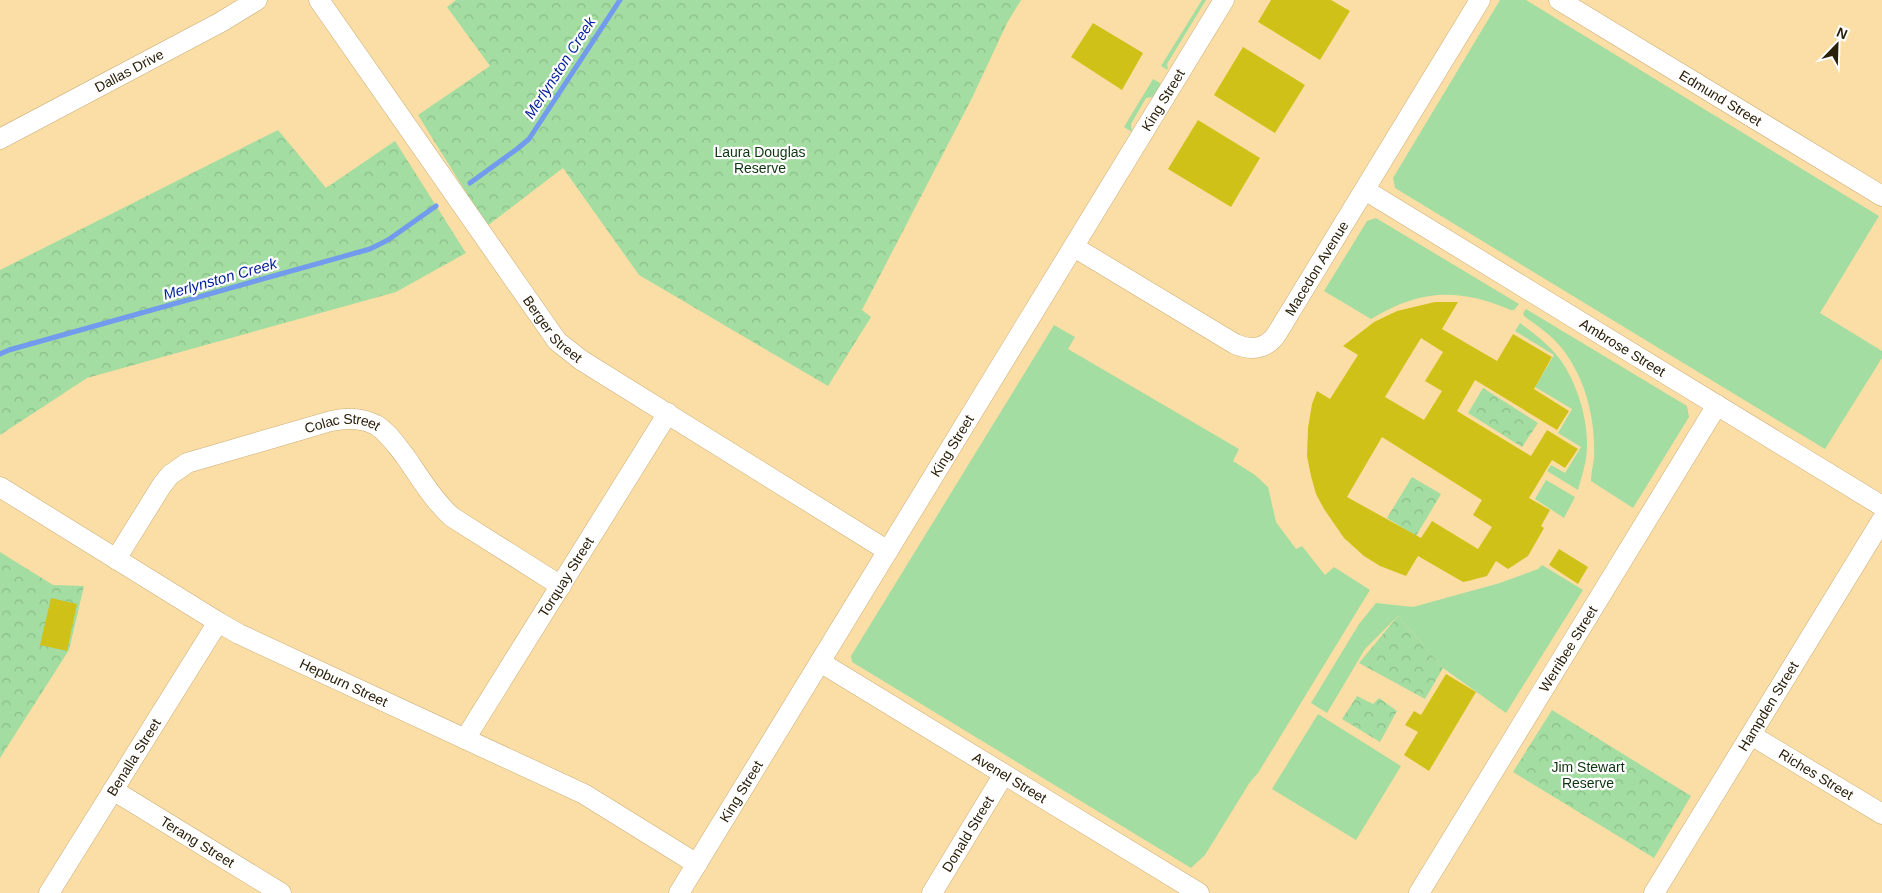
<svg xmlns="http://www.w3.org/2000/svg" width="1882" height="893" font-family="Arial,sans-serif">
  <defs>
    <pattern id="park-crowns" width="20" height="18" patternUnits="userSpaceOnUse" patternTransform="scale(1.25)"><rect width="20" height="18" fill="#a3dda1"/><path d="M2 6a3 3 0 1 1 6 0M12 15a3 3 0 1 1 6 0" fill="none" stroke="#8cbd89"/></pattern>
  </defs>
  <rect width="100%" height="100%" fill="#fbdea5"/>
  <path fill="#a3dda1" d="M1202,0H1206L1167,64L1168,70L1161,66Z
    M1500,0H1526L1879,216L1820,313L1882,351V358L1825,449L1395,188L1393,178Z
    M1153,79L1160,83L1161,85L1153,97L1146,98L1131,124L1132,132L1124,127Z
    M1376,218L1519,304L1514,310H1511C1458,288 1421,289 1371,319L1324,291L1367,221Z
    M1526,309L1687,406L1689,417L1633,508L1591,481C1591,473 1593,466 1594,458C1596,419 1585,376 1560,346C1550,334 1536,325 1524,316L1523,313Z
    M1520,323C1535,334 1551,346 1562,362C1580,389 1592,432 1585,464C1583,473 1580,482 1578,490L1547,471L1551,465L1565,473L1581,447L1558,433L1572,409L1535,387L1554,355L1515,331Z
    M1054,325L1075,337L1068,349L1239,449L1233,461L1255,475L1268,487L1276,522L1296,549L1302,546L1325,575L1334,567L1370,590L1258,773L1250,782L1205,855L1191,868L852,662L851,656Z
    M1546,480L1575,497L1564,518L1535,499Z
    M1542,565L1583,590L1506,713L1443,668L1398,616L1365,649L1327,713L1311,703L1359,624L1376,603L1413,607L1500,583L1538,569Z
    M1318,714L1401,766L1356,840L1272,789Z"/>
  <path fill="url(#park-crowns)" d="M456,0H1021L1007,23L972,98L862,310L871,317L828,386L639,275L563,168L487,226L418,115L490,66L447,7Z
    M278,130L326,188L395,141L466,253L396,292L87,378L0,435V270Z
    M1483,388L1538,423L1522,447L1468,413Z
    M1412,477L1441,494L1416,536L1387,518Z
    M0,552L53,585L84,586L69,650L0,758Z
    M1398,616L1443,668L1425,699L1359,663Z
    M1357,696L1373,704L1379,698L1397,711L1380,742L1342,719Z
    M1552,710L1691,796L1654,858L1513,772Z"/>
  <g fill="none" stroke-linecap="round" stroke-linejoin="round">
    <path stroke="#729aed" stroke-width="5" d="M470,183L517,149L529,139L620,0
      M0,354L9,350L370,249L388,240L436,206"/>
  </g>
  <path fill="#d0c118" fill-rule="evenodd" d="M1271,0H1331L1350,11L1320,60L1258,22Z
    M1093,23L1143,53L1122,90L1071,57Z
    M1243,47L1305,85L1275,133L1214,95Z
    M1198,120L1260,158L1231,207L1168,169Z
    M1435,302H1458L1442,329L1497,361L1513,334L1552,357L1534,389L1569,411L1557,430L1475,380L1457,411L1531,456L1547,430L1578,449L1565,468L1552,460L1529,498L1550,510L1541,526L1544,528L1528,556L1508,569L1496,561L1487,576L1468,581L1463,582L1418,556L1406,576L1380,566L1364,556L1344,538L1324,509L1316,494L1311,476L1307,456L1308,428L1312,404L1317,391L1330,399L1358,355L1343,346L1374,322L1397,311ZM1421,338L1443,352L1425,381L1442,391L1424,420L1385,397ZM1382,437L1482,500L1473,515L1492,527L1478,549L1432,521L1421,538L1347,497Z
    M1559,549L1588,567L1578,584L1549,565Z
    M51,598L77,604L67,651L40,645Z
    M1446,674L1476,692L1429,771L1404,755L1418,732L1405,725L1414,711L1421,715Z"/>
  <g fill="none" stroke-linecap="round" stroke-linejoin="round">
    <g stroke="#c9ad76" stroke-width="21">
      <g id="minor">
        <path id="s1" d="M319,0L557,341L581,360L888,551"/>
        <path id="s2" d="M1559,0L1882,196"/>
        <path id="s3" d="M0,139L221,22L257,0"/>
        <path id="s4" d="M1365,190L1882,506"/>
        <path id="s5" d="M1074,247L1235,344C1251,351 1266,349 1276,335L1480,0"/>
        <path id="s6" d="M0,487L218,622L239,634L584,794L697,864"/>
        <path id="s7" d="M116,559L162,485L170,475L187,463L331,421C346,418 361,417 376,425C388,432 396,445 405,456C419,476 433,500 452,517L561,586"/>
        <path id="s8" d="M820,662L1199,893"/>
        <path id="s9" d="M1751,735L1882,814"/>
        <path id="s10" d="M465,739L668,413"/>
        <path id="s11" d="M113,790L281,893"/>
        <path id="s12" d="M49,893L218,622"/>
        <path id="s13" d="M679,893L1224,0"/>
        <path id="s14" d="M932,893L1004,774"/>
        <path id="s15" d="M1419,893L1717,405"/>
        <path id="s16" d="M1654,893L1882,520"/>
      </g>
    </g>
    <use href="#minor" stroke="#fff" stroke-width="20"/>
  </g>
  <g text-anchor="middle" stroke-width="4.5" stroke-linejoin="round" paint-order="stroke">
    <g font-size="14" fill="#2b200a" stroke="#fff">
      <text dy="5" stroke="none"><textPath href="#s3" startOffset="146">Dallas Drive</textPath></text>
      <text dy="5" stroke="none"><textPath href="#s2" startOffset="189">Edmund Street</textPath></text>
      <text dy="5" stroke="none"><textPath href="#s13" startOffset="929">King Street</textPath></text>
      <text dy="5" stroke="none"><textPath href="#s5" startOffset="312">Macedon Avenue</textPath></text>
      <text dy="5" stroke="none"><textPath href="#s1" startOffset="404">Berger Street</textPath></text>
      <text dy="5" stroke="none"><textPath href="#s4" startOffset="302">Ambrose Street</textPath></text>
      <text dy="5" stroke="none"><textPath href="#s7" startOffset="282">Colac Street</textPath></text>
      <text dy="5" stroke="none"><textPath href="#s13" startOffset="524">King Street</textPath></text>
      <text dy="5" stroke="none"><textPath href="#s10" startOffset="191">Torquay Street</textPath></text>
      <text dy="5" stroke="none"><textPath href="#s15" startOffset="286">Werribee Street</textPath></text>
      <text dy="5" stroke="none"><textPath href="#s6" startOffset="396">Hepburn Street</textPath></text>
      <text dy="5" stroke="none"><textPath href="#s16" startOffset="219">Hampden Street</textPath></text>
      <text dy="5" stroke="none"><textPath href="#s12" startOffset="160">Benalla Street</textPath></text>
      <text dy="5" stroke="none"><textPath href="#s9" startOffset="76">Riches Street</textPath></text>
      <text dy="5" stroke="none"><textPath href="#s8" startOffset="222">Avenel Street</textPath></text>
      <text dy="5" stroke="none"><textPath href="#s13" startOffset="119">King Street</textPath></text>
      <text dy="5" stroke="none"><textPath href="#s14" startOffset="69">Donald Street</textPath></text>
      <text dy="5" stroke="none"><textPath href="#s11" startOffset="99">Terang Street</textPath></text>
    </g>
    <g font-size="14" fill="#0d350f" stroke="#fff">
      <text x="760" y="157">Laura Douglas<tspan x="760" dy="16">Reserve</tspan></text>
      <text x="1588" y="772">Jim Stewart<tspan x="1588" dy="16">Reserve</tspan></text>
    </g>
    <g font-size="15" font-style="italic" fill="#001f99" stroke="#fff">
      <text transform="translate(560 68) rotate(-57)" y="5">Merlynston Creek</text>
      <text transform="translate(220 279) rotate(-16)" y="5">Merlynston Creek</text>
    </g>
  </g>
  <g transform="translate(1837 45) rotate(23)" stroke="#ffffff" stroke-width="4" paint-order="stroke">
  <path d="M0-4L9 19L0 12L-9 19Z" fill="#2b200a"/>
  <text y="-8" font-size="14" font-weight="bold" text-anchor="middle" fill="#2b200a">N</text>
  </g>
</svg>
